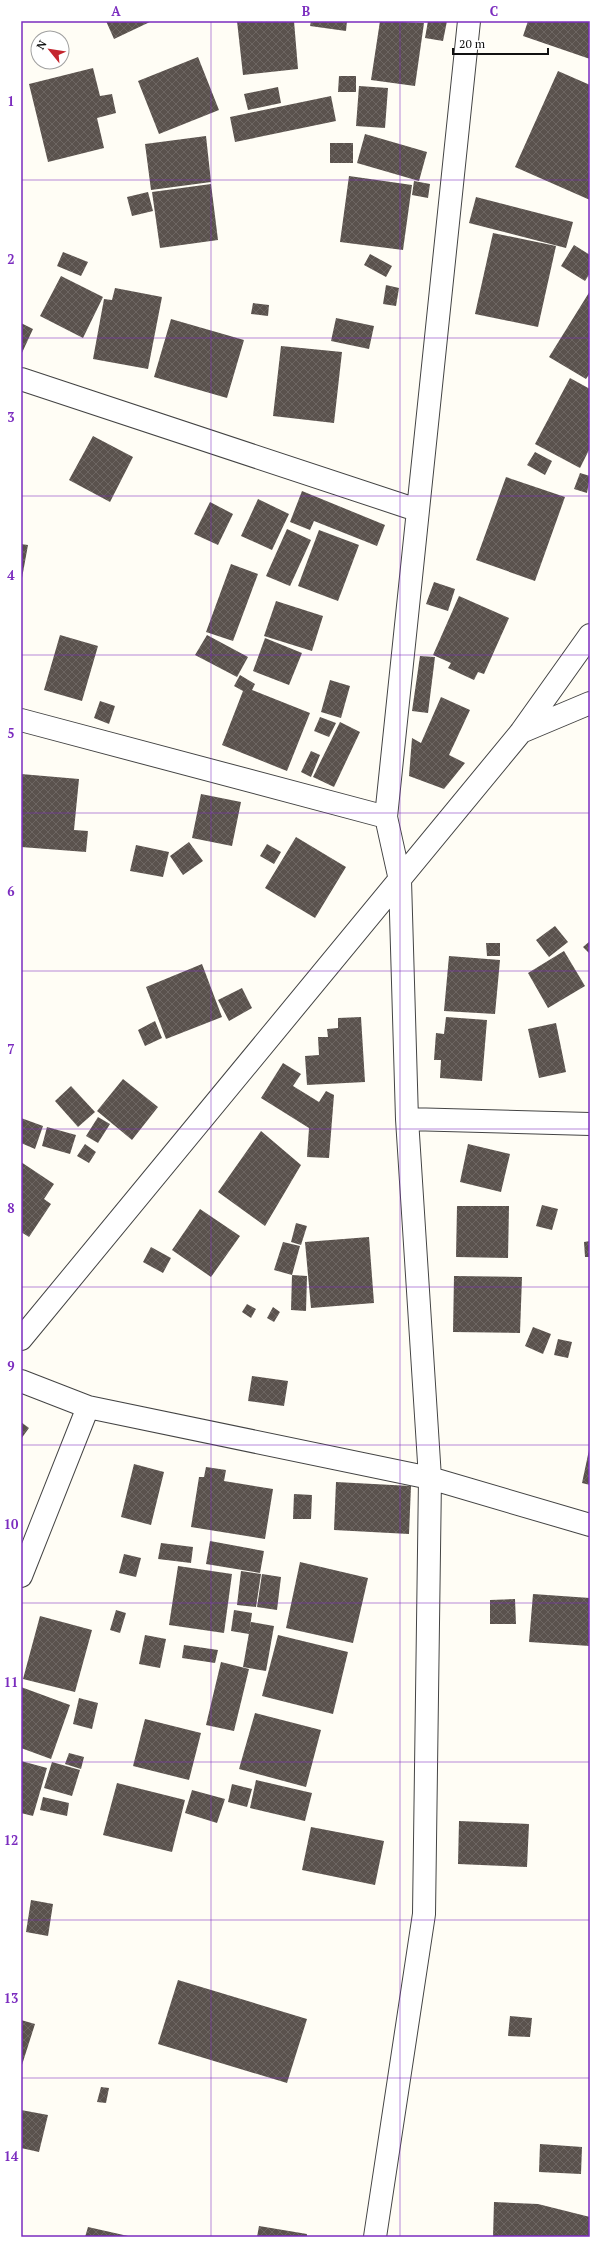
<svg xmlns="http://www.w3.org/2000/svg" width="611" height="2258" font-family="'PT Serif',serif">
  <defs>
    <pattern id="building-cross-hatch" width="8" height="8" patternUnits="userSpaceOnUse"><rect width="8" height="8" fill="#5a524d"/><path d="M0 0l8 8M0 8l8-8" fill="none" stroke="#6d6662"/></pattern>
  </defs>
  <rect width="100%" height="100%" fill="#fffdf5"/>
  <path fill="url(#building-cross-hatch)" d="M106,21H152L114,39Z
    M237,21H294L298,69L243,75Z
    M311,21H347L346,31L310,26Z
    M380,21L424,23L415,86L371,80Z
    M428,21H447L443,41L425,38Z
    M528,21H590V59L523,36Z
    M198,57L219,110L159,134L138,81Z
    M93,68L100,96L112,94L116,113L97,118L104,148L48,162L29,84Z
    M558,71L590,85V200L515,167Z
    M339,76H356V92H338Z
    M359,86L388,88L385,128L356,126Z
    M278,87L281,103L248,110L244,94Z
    M331,96L336,121L235,142L230,117Z
    M365,134L427,152L419,181L357,163Z
    M206,136L211,182L151,190L145,144Z
    M330,143H353V163H330Z
    M349,176L412,185L403,250L340,242Z
    M414,181L430,184L428,198L412,195Z
    M211,184L218,240L160,248L152,192Z
    M148,192L153,211L132,216L127,197Z
    M476,197L573,222L566,248L469,223Z
    M493,233L556,246L538,327L475,314Z
    M574,245L590,255V273L585,281L561,266Z
    M63,252L88,262L81,276L57,266Z
    M370,254L392,266L386,277L364,265Z
    M61,276L103,297L83,338L40,316Z
    M386,285L399,288L396,306L383,304Z
    M115,288L162,297L148,369L93,359L104,299L112,300Z
    M590,291V373L586,379L549,357Z
    M253,303L269,305L268,316L251,314Z
    M336,318L374,326L369,349L331,341Z
    M171,319L244,340L227,398L154,377Z
    M21,323L33,329L21,355Z
    M281,346L342,352L334,423L273,416Z
    M570,378L590,389V448L580,468L535,444Z
    M93,436L133,457L110,502L69,480Z
    M535,452L552,461L545,475L527,465Z
    M580,473L590,476L587,493L574,489Z
    M506,477L565,497L535,581L476,560Z
    M302,491L385,525L377,546L314,521L310,530L290,522Z
    M258,499L289,514L272,550L241,536Z
    M210,502L233,514L218,545L194,534Z
    M287,529L311,540L290,586L266,576Z
    M319,530L359,545L338,601L298,586Z
    M21,544L28,545L22,578H21Z
    M231,564L258,574L233,641L206,632Z
    M434,582L455,589L448,611L426,604Z
    M459,596L509,618L484,674L478,672L474,680L448,668L451,663L433,655Z
    M276,601L323,616L312,651L264,636Z
    M60,635L98,646L82,701L44,690Z
    M207,635L248,657L237,677L195,655Z
    M265,638L302,653L289,685L253,671Z
    M420,656L435,657L428,713L412,711Z
    M240,675L255,684L252,690L310,713L287,771L222,745L243,691L234,686Z
    M330,680L350,686L341,718L321,712Z
    M441,697L470,710L449,755L465,763L444,789L409,776L412,738L421,743Z
    M100,701L115,706L109,724L94,718Z
    M320,717L336,723L329,737L314,731Z
    M340,722L360,732L334,787L313,777Z
    M311,751L320,755L311,777L301,772Z
    M21,774L79,779L74,830L88,831L86,852L21,847Z
    M201,794L241,802L232,846L192,838Z
    M296,837L346,867L315,918L265,888Z
    M189,842L203,861L183,875L170,856Z
    M267,844L281,852L274,864L260,856Z
    M136,845L169,852L163,877L130,871Z
    M555,926L568,942L549,957L536,940Z
    M590,941V954L583,947Z
    M486,943H500V956H487Z
    M564,951L585,986L548,1008L528,973Z
    M449,956L500,960L495,1014L444,1011Z
    M202,964L222,1017L166,1039L146,987Z
    M242,988L252,1008L229,1021L218,1000Z
    M361,1017L365,1082L307,1085L305,1056L319,1055L318,1037H328L327,1029L338,1028V1018Z
    M446,1017L487,1020L482,1081L440,1078L441,1060H434L436,1033L444,1034Z
    M155,1021L162,1038L145,1046L138,1030Z
    M556,1023L566,1072L539,1078L528,1029Z
    M283,1063L301,1074L293,1086L319,1102L326,1091L334,1095L329,1158L307,1157L309,1128L261,1098Z
    M123,1079L158,1107L132,1140L97,1111Z
    M71,1086L95,1112L78,1127L55,1101Z
    M98,1117L110,1124L98,1143L86,1136Z
    M21,1118L43,1126L35,1149L21,1143Z
    M47,1127L76,1135L70,1154L42,1146Z
    M261,1131L301,1165L265,1226L218,1192Z
    M85,1144L96,1152L89,1163L77,1156Z
    M468,1144L510,1154L501,1192L460,1182Z
    M21,1162L54,1184L44,1199L51,1204L29,1237L21,1232Z
    M542,1205L558,1209L552,1230L536,1226Z
    M457,1206H509L508,1258L456,1257Z
    M200,1209L240,1236L211,1277L172,1250Z
    M296,1223L307,1226L301,1245L291,1242Z
    M369,1237L374,1303L311,1308L305,1242Z
    M590,1241V1257H585L584,1242Z
    M283,1242L300,1246L292,1275L274,1270Z
    M151,1247L171,1258L163,1273L143,1262Z
    M292,1275L307,1276L306,1311L291,1310Z
    M454,1276L522,1277L520,1333L453,1332Z
    M247,1304L256,1309L251,1318L242,1312Z
    M273,1307L280,1312L274,1322L267,1318Z
    M533,1327L551,1334L543,1354L525,1346Z
    M558,1339L572,1342L568,1358L554,1355Z
    M252,1376L288,1381L284,1406L248,1401Z
    M21,1422L29,1428L21,1439Z
    M589,1450H590V1485L582,1483Z
    M134,1464L164,1472L151,1525L121,1517Z
    M206,1467L226,1470L224,1481L273,1489L265,1539L191,1527L199,1477H204Z
    M336,1482L411,1486L409,1534L334,1530Z
    M294,1494L312,1495L311,1519H293Z
    M210,1541L264,1551L260,1573L206,1564Z
    M161,1543L193,1547L191,1563L158,1559Z
    M124,1554L141,1558L136,1577L119,1573Z
    M300,1562L368,1578L353,1643L286,1628Z
    M178,1566L232,1574L224,1633L169,1625Z
    M241,1571L261,1574L256,1607L237,1605Z
    M262,1574L281,1577L277,1610L257,1607Z
    M533,1594L590,1598V1646L529,1642Z
    M515,1599L516,1624H490V1600Z
    M116,1610L126,1613L120,1633L110,1630Z
    M234,1610L252,1613L249,1634L231,1631Z
    M40,1616L92,1630L75,1692L23,1679Z
    M251,1622L274,1626L266,1671L243,1667Z
    M145,1635L166,1639L160,1668L139,1664Z
    M278,1635L348,1652L333,1714L262,1696Z
    M184,1645L218,1650L215,1663L182,1658Z
    M221,1662L249,1669L234,1731L206,1725Z
    M21,1687L70,1705L51,1759L21,1748Z
    M79,1698L98,1703L92,1729L73,1724Z
    M255,1713L321,1730L306,1787L239,1769Z
    M145,1719L201,1733L189,1780L133,1766Z
    M69,1753L84,1757L81,1769L65,1764Z
    M21,1761L47,1768L33,1816L21,1813Z
    M52,1762L80,1770L72,1796L44,1788Z
    M256,1780L312,1793L305,1821L250,1808Z
    M117,1783L185,1800L172,1852L103,1835Z
    M232,1784L252,1789L247,1807L228,1802Z
    M192,1790L225,1799L217,1823L185,1813Z
    M43,1797L69,1803L67,1816L40,1810Z
    M459,1821L529,1824L527,1867L458,1864Z
    M311,1827L384,1841L375,1885L302,1870Z
    M31,1900L53,1904L48,1936L26,1932Z
    M178,1980L307,2019L287,2083L158,2044Z
    M510,2016L532,2018L530,2037L508,2036Z
    M21,2020L35,2024L21,2068Z
    M101,2087L109,2088L106,2103L97,2102Z
    M21,2110L48,2115L39,2152L21,2148Z
    M540,2144L582,2147L581,2174L539,2172Z
    M494,2202L538,2204L590,2217V2237H493Z
    M259,2226L307,2234V2237H257Z
    M88,2227L128,2236V2237H85Z"/>
  <g fill="none" stroke-linecap="round" stroke-linejoin="round">
    <g stroke="#444" stroke-width="24">
      <path id="street" d="M21,379L417,510
        M21,720L386,817
        M521,732L590,703
        M407,1119L590,1124
        M21,1339L521,732L590,635
        M21,1381L88,1407L430,1478L590,1525
        M21,1576L88,1407
        M375,2237L424,1914L430,1478L407,1119L400,880L386,817L469,21"/>
    </g>
    <use href="#street" stroke="#fff" stroke-width="22"/>
  </g>
  <path fill="none" stroke="#7b2cbf" stroke-width="1" stroke-opacity="0.55" d="M211,21V2237M400,21V2237M21,180H590M21,338H590M21,496H590M21,655H590M21,813H590M21,971H590M21,1129H590M21,1287H590M21,1445H590M21,1603H590M21,1762H590M21,1920H590M21,2078H590"/>
  <rect width="611" height="2258" fill="none" stroke="#ffffff" stroke-width="44"/>
  <g transform="translate(50 50) rotate(300)"><circle r="19" fill="#ffffff" stroke="#a0a0a0"/>
  <path d="M0-3L7 15L0 10L-7 15Z" fill="#c4262e"/>
  <text y="-6" font-size="11" font-weight="bold" text-anchor="middle" fill="#111111">N</text>
  </g>
  <path d="M453 48v6h95v-6" fill="none" stroke="#111111" stroke-width="2"/>
  <text x="459" y="48" font-size="12" fill="#111111" stroke="#ffffff" stroke-width="3" paint-order="stroke">20 m</text>
  <rect x="22" y="22" width="567" height="2214" fill="none" stroke="#7b2cbf" stroke-width="1.5"/>
  <g font-size="13" text-anchor="middle" font-weight="bold" fill="#7b2cbf">
    <text x="116" y="16">A</text>
    <text x="306" y="16">B</text>
    <text x="494" y="16">C</text>
    <text x="11" y="106">1</text>
    <text x="11" y="264">2</text>
    <text x="11" y="422">3</text>
    <text x="11" y="580">4</text>
    <text x="11" y="738">5</text>
    <text x="11" y="896">6</text>
    <text x="11" y="1054">7</text>
    <text x="11" y="1213">8</text>
    <text x="11" y="1371">9</text>
    <text x="11" y="1529">10</text>
    <text x="11" y="1687">11</text>
    <text x="11" y="1845">12</text>
    <text x="11" y="2003">13</text>
    <text x="11" y="2161">14</text>
  </g>
</svg>
